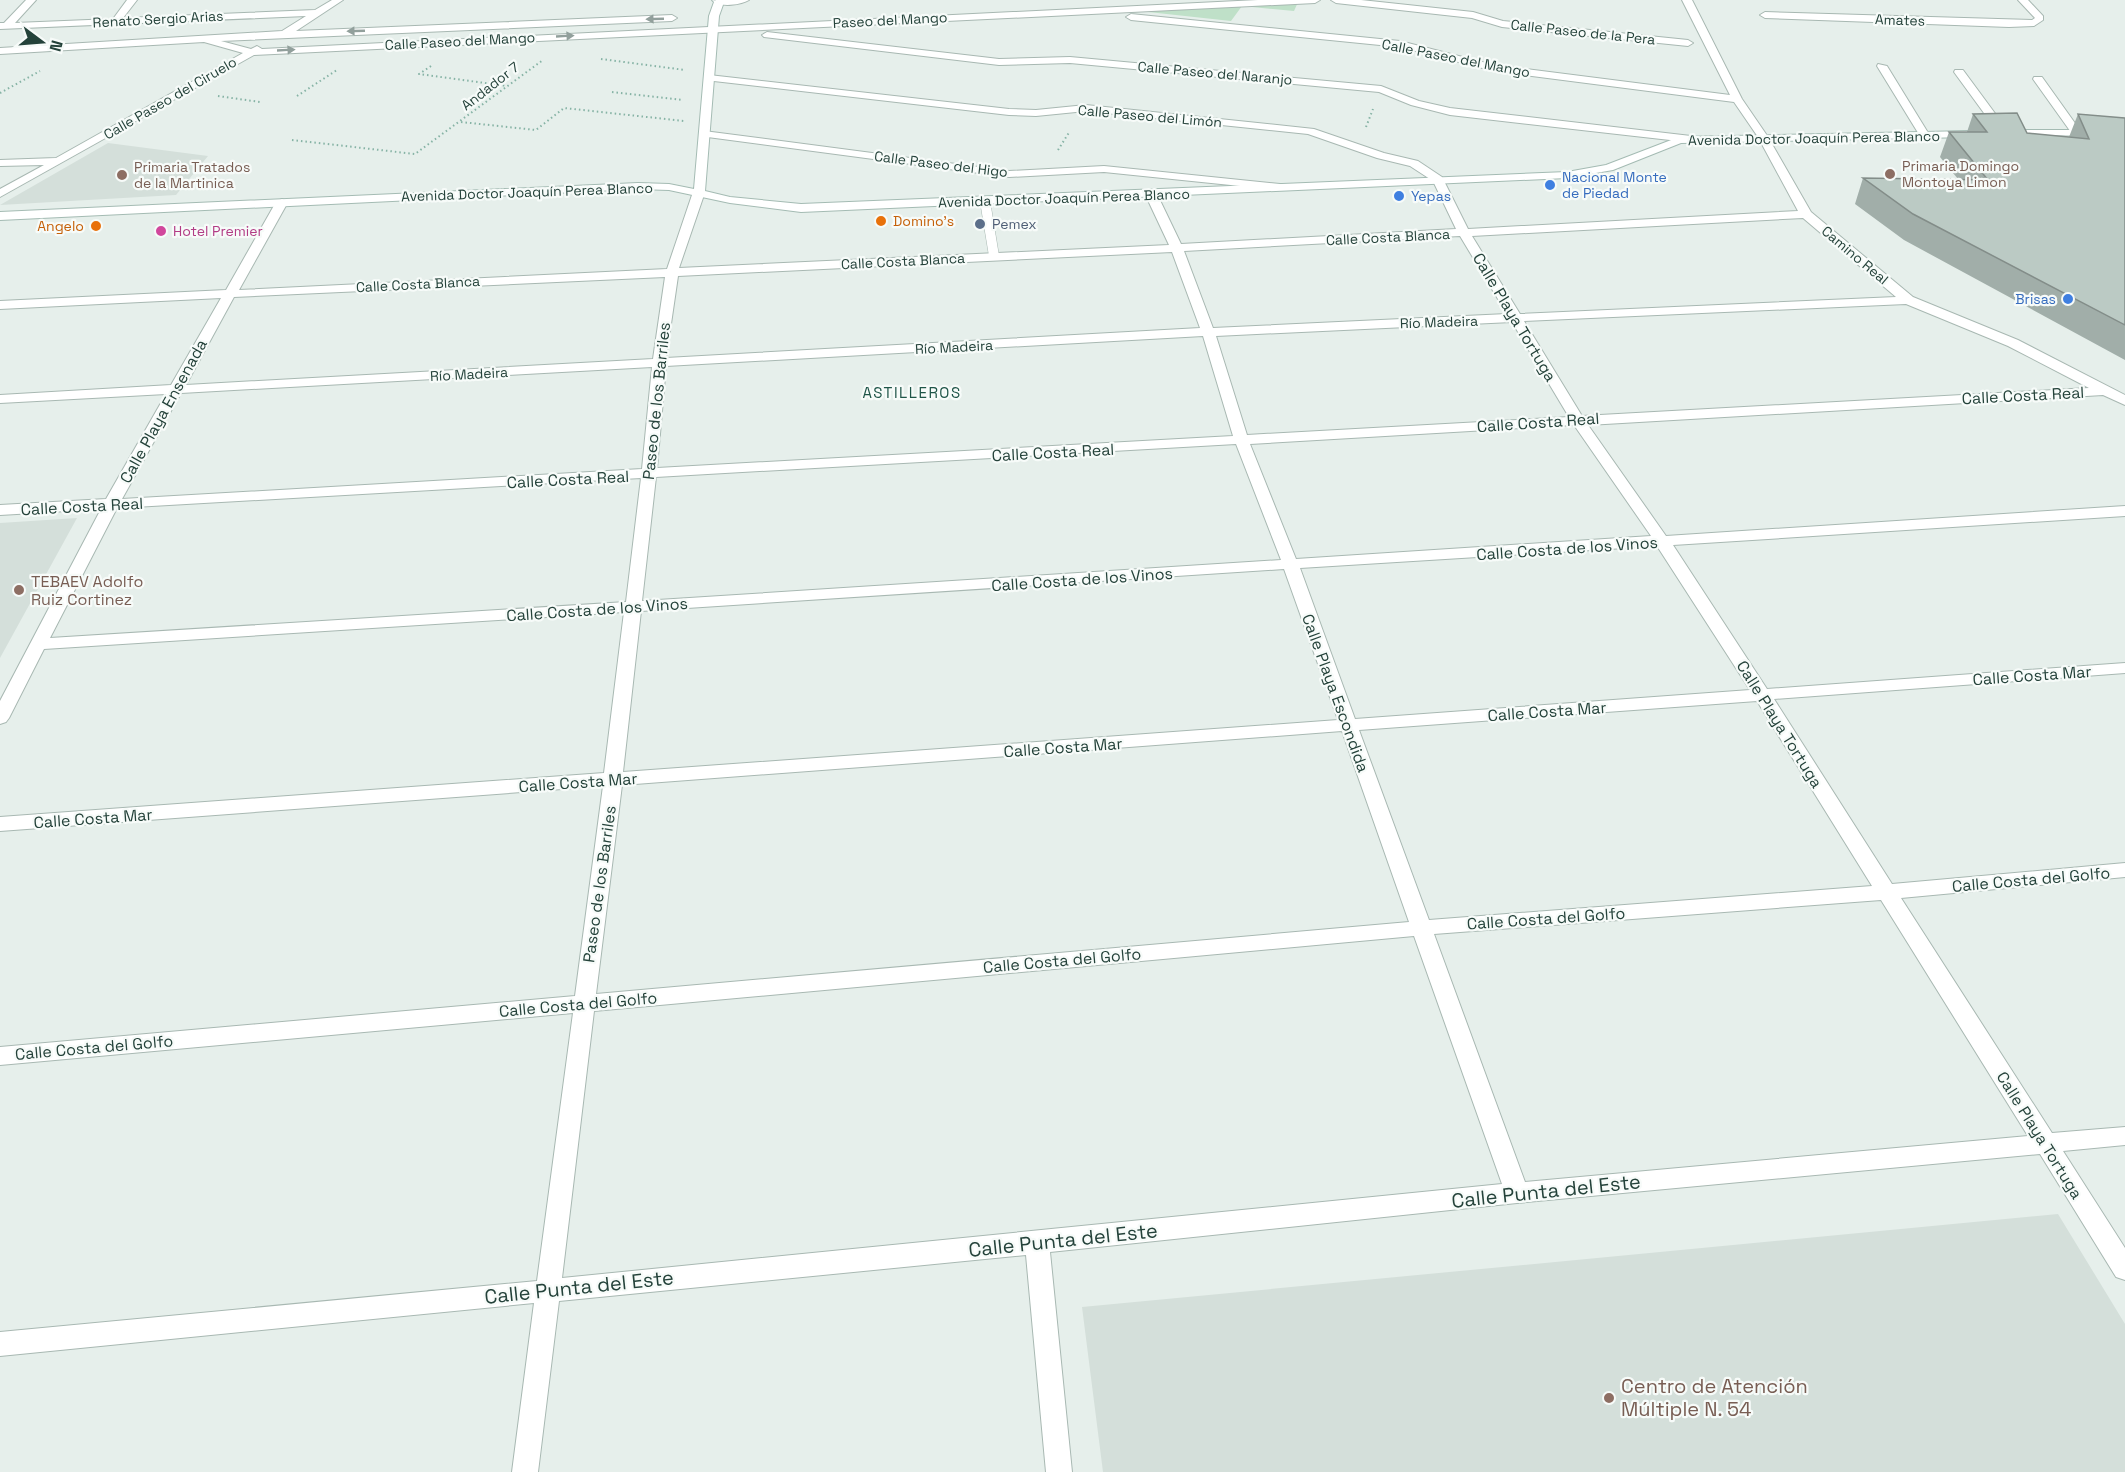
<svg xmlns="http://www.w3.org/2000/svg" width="2125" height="1472" font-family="'Space Grotesk',sans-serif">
  <rect width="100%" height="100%" fill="#e6efeb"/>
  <path fill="#d4dfda" d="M108,143L208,156L176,195L0,205Z
    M77,518L0,658V523Z
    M2058,1214L2125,1324V1472H1103L1082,1307Z"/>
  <path fill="#bfe0c8" d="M1299,0L1294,11L1242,6L1231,21L1139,11Z"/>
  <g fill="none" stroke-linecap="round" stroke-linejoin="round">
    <g stroke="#a8b8b2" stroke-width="1">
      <path id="lane" d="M985,198L990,201L999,256L994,259L989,256L980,201Z"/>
    </g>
    <g stroke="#a8b8b2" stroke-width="2">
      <path id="street" d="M26,0H36L15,23L113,19L127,0H137L123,18L315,10L332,0H343L296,31L672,15L677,18L672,21L221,41L251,49L257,46L262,49L1258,0H1320L1315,3L254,55L0,197V189L44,165L0,166V160L56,158L243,53L204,42L0,54V48L282,31L306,16L0,29V23H4Z
        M716,0H749C741,5 722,7 714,2Z
        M1331,0H1361L1473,12L1503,21L1688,40L1693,43L1688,46L1502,27L1472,18L1336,3Z
        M1682,0H1692L1742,99L1768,137L1811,212L1913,297L2018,340L2125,395V405L2103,395L1588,425L1666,536L2125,506V516L1673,545L1767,689L2125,663V673L1774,699L1892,884L2125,863V877L1901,898L2052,1133L2125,1127V1145L2063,1151L2125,1248V1280L2116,1277L2040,1154L1517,1203L1050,1252L1072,1472H1046L1026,1255L559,1301L538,1472H512L534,1303L0,1356V1332L537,1281L573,1013L0,1065V1047L575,996L603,786L0,831V817L604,773L624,612L44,649L9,718L6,722L0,724V701L101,509L0,515V505L106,499L166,394L0,403V395L171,385L221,298L0,309V301L226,290L276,202L282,199L288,202L239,290L667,269L693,192L699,189L705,192L679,268L1169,245L1145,194L1151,191L1157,194L1181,244L1456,229L1433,181L1410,166L1377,158L1308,134L1086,111L1036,116L1009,115L705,80L704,78L709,75L1009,109L1036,110L1086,105L1314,129L1384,153L1418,161L1442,177L1468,229L1798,211L1758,137L1734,102L1494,71L1400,47L1131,20L1126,17L1131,14L1400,41L1494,65L1730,95ZM1803,218L1896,297L1520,314L1472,236ZM1460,236L1507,314L1213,328L1184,251ZM1172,252L1200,328L666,358L678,276ZM665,277L653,359L186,385L234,297ZM1906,304L2008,346L2089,388L1582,416L1524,321ZM1512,322L1569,417L1247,435L1216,336ZM1203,336L1233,436L657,468L666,366ZM652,367L642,469L122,499L181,393ZM1574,425L1651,536L1296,559L1250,444ZM1236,444L1281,560L642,601L656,477ZM641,478L626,602L50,638L117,508ZM1657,546L1750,690L1355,719L1300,568ZM1284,569L1338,720L623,772L641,611ZM1757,701L1872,886L1429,920L1359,730ZM1342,731L1409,922L596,994L622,785ZM1881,900L2028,1136L1525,1182L1434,934ZM1414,936L1502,1184L562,1278L594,1011Z
        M2018,0H2028L2043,16V20L2034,26L2009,27L1765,18L1760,15L1765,12L2032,20L2035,18Z
        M767,32L999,59L1070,57L1381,86L1419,101L1450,108L1691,136L1696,139L1691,142L1670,140L1450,115L1411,105L1379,92L1070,63L999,65L764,37L762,35Z
        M1878,64L1887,66L1930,136L1929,138H1921L1920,136L1877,66Z
        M1955,70H1963L2008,131V135H2000L1954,72Z
        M2034,77H2042L2082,133L2081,135H2073L2033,79Z
        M704,131L1009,171L1104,166L1280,184L1286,187L1280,190L1104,172L1009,177L700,136L699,134Z"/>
    </g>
    <g stroke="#a4bbb3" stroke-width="2">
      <path id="secondary" d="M712,0L724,2L719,16L705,191L730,197L801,204L1567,172L1606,165L1679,137L1970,131L1975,134L1970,137L1681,143L1613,170L1567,178L801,212L730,203L669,190L638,189L0,220V212L638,183L669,184L694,189L709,16L714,2Z
        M2004,130H2125V136L2000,135V131Z"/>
    </g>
    <path stroke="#86b3a5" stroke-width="2" stroke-dasharray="1.5 3" stroke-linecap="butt" d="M601,59L685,70
      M431,66L419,74L507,86
      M612,92L683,100
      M0,93L40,71
      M218,96L260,102
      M297,96L337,70
      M461,122L536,130L564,108L684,121
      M1366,127L1373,109
      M292,140L415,154L543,60
      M1058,150L1070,131"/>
    <use href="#lane" fill="#fff" fill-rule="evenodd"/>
    <use href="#street" fill="#fff" fill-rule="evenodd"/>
    <use href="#secondary" fill="#fff" fill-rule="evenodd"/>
  </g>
  <path fill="#a1aea9" d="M1973,114L2027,133L2069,137L2078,114L2125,118V360L1904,240L1855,204L1863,178L1958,179L1940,157L1949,132H1967Z"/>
  <path fill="#bbcac4" stroke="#838d89" stroke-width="1.5" d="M2017,113L2027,133L2089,139L2078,114L2125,118V325L1913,214L1863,178L1988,180L1949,132H1987L1973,114Z"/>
  <defs><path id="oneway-solid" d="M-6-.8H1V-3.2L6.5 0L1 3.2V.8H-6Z" transform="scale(1.5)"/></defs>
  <g fill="#92a09c">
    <use href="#oneway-solid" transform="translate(655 19) rotate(178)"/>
    <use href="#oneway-solid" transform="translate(356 31) rotate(178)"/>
    <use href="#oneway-solid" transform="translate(565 36) rotate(-3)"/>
    <use href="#oneway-solid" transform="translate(286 50) rotate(-3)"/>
  </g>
  <g fill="#8d6e63" stroke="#f7fbf9" stroke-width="2">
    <circle cx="1890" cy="174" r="6"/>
    <circle cx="122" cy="175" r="6"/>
    <circle cx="19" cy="590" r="6"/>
    <circle cx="1609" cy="1398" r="6"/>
  </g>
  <g fill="#3f7fe0" stroke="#f7fbf9" stroke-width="2">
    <circle cx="1550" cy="185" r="6"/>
    <circle cx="1399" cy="196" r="6"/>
    <circle cx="2068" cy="299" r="6"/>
  </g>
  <g fill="#e8710a" stroke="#f7fbf9" stroke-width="2">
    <circle cx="881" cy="221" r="6"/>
    <circle cx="96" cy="226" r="6"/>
  </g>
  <circle fill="#5c6f8a" stroke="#f7fbf9" stroke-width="2" cx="980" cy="224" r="6"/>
  <circle fill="#d1479c" stroke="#f7fbf9" stroke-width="2" cx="161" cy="231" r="6"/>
  <g text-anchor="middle" stroke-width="4.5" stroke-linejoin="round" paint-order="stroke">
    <g font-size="14" fill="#24423a" stroke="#f7fbf9">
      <text transform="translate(158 19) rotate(-3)" y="5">Renato Sergio Arias</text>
      <text transform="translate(890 20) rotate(-3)" y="5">Paseo del Mango</text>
      <text transform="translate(1900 20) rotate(2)" y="5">Amates</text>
      <text transform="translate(1583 32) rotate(6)" y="5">Calle Paseo de la Pera</text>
      <text transform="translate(460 41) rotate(-3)" y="5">Calle Paseo del Mango</text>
      <text transform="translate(1456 58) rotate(11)" y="5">Calle Paseo del Mango</text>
      <text transform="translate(1215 73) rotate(5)" y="5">Calle Paseo del Naranjo</text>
      <text transform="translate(490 86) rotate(-38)" y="5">Andador 7</text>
      <text transform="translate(170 98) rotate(-30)" y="5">Calle Paseo del Ciruelo</text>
      <text transform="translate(1150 116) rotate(5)" y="5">Calle Paseo del Limón</text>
      <text transform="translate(1814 138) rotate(-1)" y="5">Avenida Doctor Joaquín Perea Blanco</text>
      <text transform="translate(941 164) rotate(7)" y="5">Calle Paseo del Higo</text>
      <text transform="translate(527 192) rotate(-2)" y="5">Avenida Doctor Joaquín Perea Blanco</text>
      <text transform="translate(1064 198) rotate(-2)" y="5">Avenida Doctor Joaquín Perea Blanco</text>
      <text transform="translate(1388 237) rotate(-3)" y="5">Calle Costa Blanca</text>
      <text transform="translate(1855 255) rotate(40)" y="5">Camino Real</text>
      <text transform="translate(903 261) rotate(-3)" y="5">Calle Costa Blanca</text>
      <text transform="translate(418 284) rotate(-3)" y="5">Calle Costa Blanca</text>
      <text transform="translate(1439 322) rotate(-2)" y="5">Río Madeira</text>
      <text transform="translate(954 347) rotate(-3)" y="5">Río Madeira</text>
      <text transform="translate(469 374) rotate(-3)" y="5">Río Madeira</text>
    </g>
    <g font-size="14" fill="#785e54" stroke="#f7fbf9" text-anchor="start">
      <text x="1902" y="171">Primaria Domingo<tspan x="1902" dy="16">Montoya Limon</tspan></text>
      <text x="134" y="172">Primaria Tratados<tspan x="134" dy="16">de la Martinica</tspan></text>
    </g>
    <g font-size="14" fill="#366cbe" stroke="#f7fbf9" text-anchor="start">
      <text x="1562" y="182">Nacional Monte<tspan x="1562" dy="16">de Piedad</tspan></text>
      <text x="1411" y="201">Yepas</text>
      <text x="2056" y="304" text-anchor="end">Brisas</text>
    </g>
    <g font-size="14" fill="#c56008" stroke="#f7fbf9" text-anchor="start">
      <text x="893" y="226">Domino's</text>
      <text x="84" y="231" text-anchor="end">Angelo</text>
    </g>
    <g font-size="14" fill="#4e5e75" stroke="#f7fbf9" text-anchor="start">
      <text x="992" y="229">Pemex</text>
    </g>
    <g font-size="14" fill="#b23c85" stroke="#f7fbf9" text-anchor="start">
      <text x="173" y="236">Hotel Premier</text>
    </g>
    <g font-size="15" letter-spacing="1.5" fill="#1f5548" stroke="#f7fbf9">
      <text x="912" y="398">ASTILLEROS</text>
    </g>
    <g font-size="16" fill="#24423a" stroke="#f7fbf9">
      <text transform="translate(1515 317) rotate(59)" y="6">Calle Playa Tortuga</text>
      <text transform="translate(2023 395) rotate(-3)" y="6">Calle Costa Real</text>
      <text transform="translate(656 401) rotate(-84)" y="6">Paseo de los Barriles</text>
      <text transform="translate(163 411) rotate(-61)" y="6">Calle Playa Ensenada</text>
      <text transform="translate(1538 422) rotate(-4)" y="6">Calle Costa Real</text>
      <text transform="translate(1053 452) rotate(-3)" y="6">Calle Costa Real</text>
      <text transform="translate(568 479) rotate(-3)" y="6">Calle Costa Real</text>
      <text transform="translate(82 506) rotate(-3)" y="6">Calle Costa Real</text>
      <text transform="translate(1567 548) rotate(-4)" y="6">Calle Costa de los Vinos</text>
      <text transform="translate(1082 579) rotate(-4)" y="6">Calle Costa de los Vinos</text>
      <text transform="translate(597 609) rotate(-4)" y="6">Calle Costa de los Vinos</text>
      <text transform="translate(2032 675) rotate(-4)" y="6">Calle Costa Mar</text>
      <text transform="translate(1336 693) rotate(70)" y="6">Calle Playa Escondida</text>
      <text transform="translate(1547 711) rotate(-4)" y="6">Calle Costa Mar</text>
      <text transform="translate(1780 724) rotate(58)" y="6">Calle Playa Tortuga</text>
      <text transform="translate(1063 747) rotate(-4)" y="6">Calle Costa Mar</text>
      <text transform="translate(578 782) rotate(-4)" y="6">Calle Costa Mar</text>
      <text transform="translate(93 818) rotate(-4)" y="6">Calle Costa Mar</text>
      <text transform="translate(2031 879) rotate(-5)" y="6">Calle Costa del Golfo</text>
      <text transform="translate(599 884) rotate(-82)" y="6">Paseo de los Barriles</text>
      <text transform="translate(1546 918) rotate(-4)" y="6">Calle Costa del Golfo</text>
      <text transform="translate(1062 960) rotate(-5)" y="6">Calle Costa del Golfo</text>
      <text transform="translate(578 1004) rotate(-5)" y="6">Calle Costa del Golfo</text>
      <text transform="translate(94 1047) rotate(-5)" y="6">Calle Costa del Golfo</text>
      <text transform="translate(2040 1135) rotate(58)" y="6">Calle Playa Tortuga</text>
    </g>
    <g font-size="16" fill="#785e54" stroke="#f7fbf9" text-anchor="start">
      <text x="31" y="587">TEBAEV Adolfo<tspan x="31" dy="18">Ruiz Cortinez</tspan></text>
    </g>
    <g font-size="20" fill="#24423a" stroke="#f7fbf9">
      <text transform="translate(1546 1191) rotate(-6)" y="7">Calle Punta del Este</text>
      <text transform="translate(1063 1240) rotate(-6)" y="7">Calle Punta del Este</text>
      <text transform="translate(579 1287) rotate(-6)" y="7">Calle Punta del Este</text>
    </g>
    <g font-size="20" fill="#785e54" stroke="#f7fbf9" text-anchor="start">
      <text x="1621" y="1393">Centro de Atención<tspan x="1621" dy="23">Múltiple N. 54</tspan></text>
    </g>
  </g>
  <g transform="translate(42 42) rotate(106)" stroke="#f7fbf9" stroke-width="4.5" paint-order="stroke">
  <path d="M0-4.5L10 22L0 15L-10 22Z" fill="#24423a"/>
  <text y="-9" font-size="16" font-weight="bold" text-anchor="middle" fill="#24423a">N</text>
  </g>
</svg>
